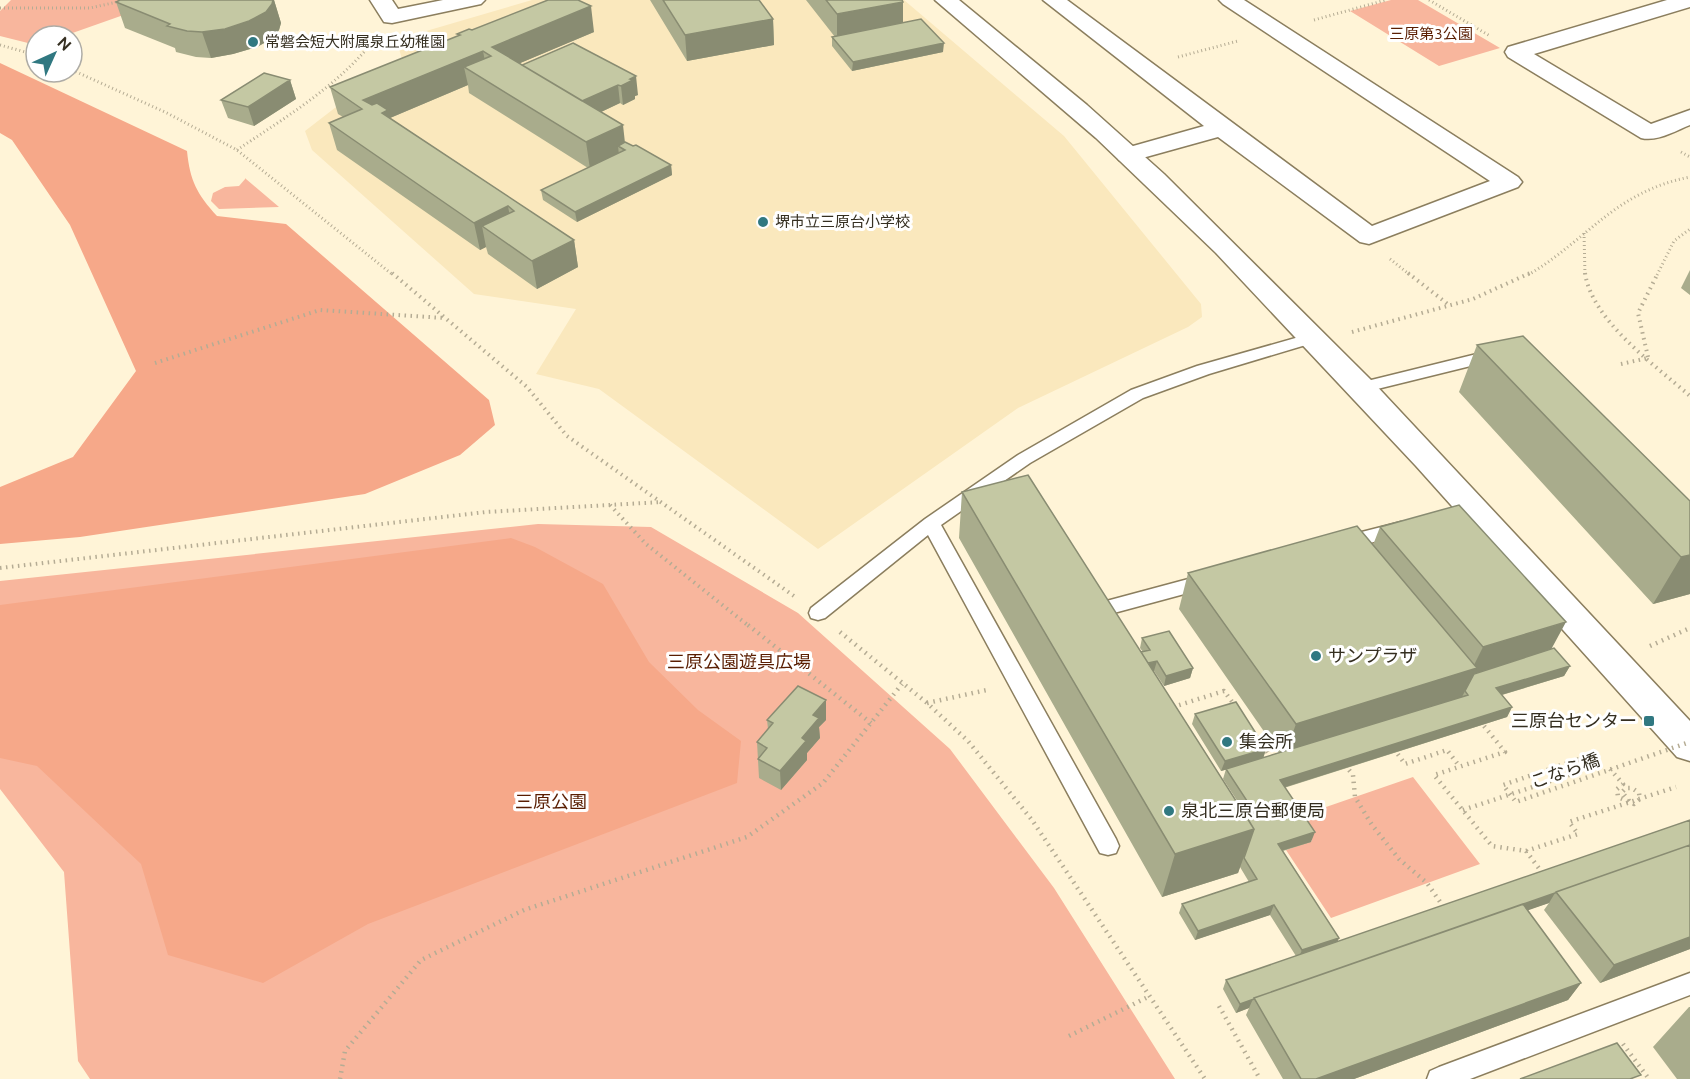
<svg xmlns="http://www.w3.org/2000/svg" width="1690" height="1079" font-family="Ubuntu,'Noto Sans JP',sans-serif">
  <rect width="100%" height="100%" fill="#fff4d7"/>
  <path fill="#fae8bd" d="M532,0H904L1064,136L1201,304L1202,317L1188,327L1018,408L818,549L599,389L536,374L576,309L474,294L312,150L305,131L384,70L403,62L399,49L409,36Z"/>
  <path fill="#f8b69d" d="M11,0H166L64,36H36V45L0,36V11Z
    M1391,0H1418L1500,48L1439,66L1350,11Z
    M246,178V179L279,207L219,209L211,201L213,193L225,187L239,186Z
    M538,524L651,527L798,613L950,749L1054,888L1175,1079H90L78,1061L64,872L0,789V581Z
    M1413,777L1480,864L1331,918L1286,850L1312,841L1297,817Z"/>
  <path fill="#f6a889" d="M0,63L187,151C190,181 197,194 217,216L286,224L489,400L495,425L460,455L365,494L80,537L0,544V487L73,457L136,371L70,225L12,140L0,133Z
    M511,538L535,547L603,584L649,662L698,710L741,741L737,783L368,924L263,983L168,955L141,864L37,766L0,758V605Z"/>
  <g fill="none" stroke-linecap="round" stroke-linejoin="round">
    <g stroke="#8b7e5e" stroke-width="3">
      <path id="lane" d="M1313,333L1319,335L1321,338L1319,341L1209,374L1143,398L1030,463L941,525L1116,839L1119,846L1116,853L1108,855L1100,853L928,535L825,618L818,620L811,618L809,613L811,608L925,519L1018,455L1131,390L1197,366Z
        M1493,350L1501,355L1499,359L1361,393L1355,392L1353,388L1355,384Z
        M1401,522L1407,523L1410,528L1407,533L1344,550L1338,548L1335,543L1338,538Z
        M1207,574L1214,576L1216,581L1214,586L1099,617L1092,615L1090,610L1092,605L1099,603Z
        M1690,973V995L1470,1079H1427L1430,1071L1439,1067Z"/>
    </g>
    <g stroke="#8b7e5e" stroke-width="3">
      <path id="street" d="M370,0H392L398,9L443,0H485L481,4L392,23L384,22Z
        M1043,0H1067L1372,226L1490,181L1223,4L1219,0H1244L1518,177L1522,182L1518,187L1369,244L1360,242L1218,137L1128,162L1119,160L1116,155L1119,150L1204,126Z
        M1667,0H1690V7L1534,54L1651,124L1690,110V125C1675,131 1657,142 1641,138L1508,57L1505,52L1508,47Z"/>
    </g>
    <g stroke="#8b7e5e" stroke-width="3">
      <path id="secondary" d="M935,0H959L1087,105L1164,174L1371,380L1690,721V761L1677,757L1416,466L1216,253L1096,138Z"/>
    </g>
    <path stroke="#b5ac94" stroke-width="3" stroke-dasharray="1 3" stroke-linecap="butt" d="M1429,0L1490,36
      M0,8H90L126,0
      M1314,20L1386,0
      M0,45L36,55
      M1178,57L1238,41
      M72,70L167,113L237,150L393,275
      M237,150C286,117 338,86 375,39
      M1681,152L1690,157
      M1584,233L1585,275
      M1390,259L1410,275
      M1528,275C1589,239 1614,192 1690,177
      M1657,275L1674,241L1690,229"/>
    <path stroke="#b5ac94" stroke-width="4" stroke-dasharray="1.5 4.5" stroke-linecap="butt" d="M392,273L527,387L567,436L794,596
      M1408,273L1449,305
      M1585,273C1592,321 1655,365 1690,396
      M1352,332L1473,299L1530,273
      M1648,357L1638,313L1658,273
      M155,363L320,310L444,318
      M1621,364L1648,358
      M610,505L646,544L750,627
      M0,568L486,512L662,502"/>
    <path stroke="#b5ac94" stroke-width="4.5" stroke-dasharray="1.5 5" stroke-linecap="butt" d="M748,625L871,723
      M840,632L927,703L968,741L1032,820L1205,1079
      M1650,646L1690,628
      M927,703L987,690
      M1173,707L1224,691L1236,707
      M1480,721L1505,752L1434,775L1492,846L1526,851L1544,875
      M1263,746L1272,759
      M1394,749L1405,764L1447,750L1460,767
      M1345,765L1353,775L1355,797L1372,825L1399,859L1427,883L1445,909
      M1463,810L1593,767L1585,757
      M1526,851L1578,834L1569,822L1676,787
      M1219,1006L1260,1079
      M1069,1036L1150,996
      M1623,1044L1649,1079
      M340,1079L345,1051L421,960L524,910L747,837L823,783L902,684"/>
    <use href="#lane" fill="#fff" fill-rule="evenodd"/>
    <use href="#street" fill="#fff" fill-rule="evenodd"/>
    <use href="#secondary" fill="#fff" fill-rule="evenodd"/>
    <path stroke="#b5ac94" stroke-width="4.5" stroke-dasharray="1.5 5" stroke-linecap="butt" d="M1585,757L1503,785L1516,802L1690,742
      M1610,769L1623,784L1617,789L1618,797L1634,804L1640,799L1639,793L1632,788H1626L1622,792L1630,802"/>
  </g>
  <path fill="#a9ac8c" d="M119,0H274L281,23L279,30L273,38L257,47L233,54L211,58L196,57L176,52L175,48L125,28L116,2Z
    M650,0H759L773,19L774,45L687,61Z
    M806,0H902L903,2V23L943,52L852,71L832,46V37H835Z
    M472,30L594,32L520,63L522,65L573,43L638,95L635,96V99L623,105L620,103L601,112L625,142L671,165L672,175L577,222L543,200L541,190L588,168L469,93L468,85L390,118L574,240L578,267L537,289L488,254L486,247L480,250L337,150L329,123L343,117L338,114L330,87L458,36L457,34Z
    M290,80L296,99L254,126L228,118L221,100Z
    M1690,270V295L1681,288Z
    M1477,345L1690,501V594L1653,604L1459,392Z
    M962,492L1141,652H1143L1140,648L1142,638L1193,668L1190,678L1164,686L1154,671H1153L1246,816H1247L1223,779L1226,769L1232,768L1221,771L1192,724L1195,714L1266,749L1263,758L1279,753L1179,609L1188,573L1373,545L1380,527L1551,649L1570,666L1564,676L1502,695L1512,707L1507,717L1284,788L1311,842L1283,851L1339,938L1337,942L1690,820V949L1600,983L1544,910L1549,903L1527,910L1581,983L1568,1000L1354,1079H1283L1246,1015L1249,1008L1236,1013L1223,989L1226,980L1296,956L1270,915L1195,940L1179,913L1182,904L1249,882L1240,867L1238,873L1162,897L959,538Z
    M826,700V720L819,727L820,738L807,753V760L781,790L759,778L757,742L768,729L767,720Z
    M1689,1007H1690V1079H1677L1653,1047Z"/>
  <path fill="#898c72" d="M273,0H274L281,23L279,30L273,38L257,47L233,54L211,58L202,32Z
    M903,2V27L837,39V14Z
    M591,6L594,32L497,73L492,47Z
    M773,19L774,45L687,61L685,35Z
    M944,43L943,52L852,71L853,62Z
    M483,51L488,77L464,67L468,85L390,118L363,100Z
    M636,76L638,95L635,96V99L623,105L621,86L630,79Z
    M290,80L296,99L254,126L248,107Z
    M618,85L620,103L584,120L581,101Z
    M623,125L626,152L618,146L619,155L590,169L586,142Z
    M671,165L672,175L577,222L575,212Z
    M508,206L513,234L482,226L486,247L480,250L474,223Z
    M574,240L578,267L537,289L532,261Z
    M1690,555V594L1653,604L1681,557Z
    M1566,622L1547,657L1470,681L1459,703L1283,759L1296,724L1472,669L1483,647Z
    M1157,661L1154,671L1120,681L1122,671Z
    M1570,666L1564,676L1491,698L1496,688Z
    M1193,668L1190,678L1164,686L1166,676Z
    M826,700V720L819,727L820,738L807,753V760L781,790L780,771L802,738L813,715Z
    M1512,707L1507,717L1276,790L1280,780Z
    M1266,749L1263,759L1221,771L1225,761Z
    M1254,829L1238,873L1162,897L1175,854Z
    M1315,832L1311,842L1274,853L1278,844Z
    M1555,893L1549,903L1258,1005L1254,999Z
    M1274,905L1270,915L1195,940L1198,931Z
    M1690,937V949L1600,983L1614,965Z
    M1339,938L1335,947L1298,959L1302,950Z
    M1581,983L1568,1000L1354,1079H1316Z
    M1253,999L1249,1008L1236,1013L1240,1004Z"/>
  <path fill="#c4c8a3" stroke="#898c72" stroke-width="1.5" d="M120,0H273L272,4L266,12L249,21L225,29L202,32L187,31L167,26L170,24L116,2Z
    M548,0H578L591,6L492,47L623,125L586,142L464,67L491,56L483,51L363,100L372,105L377,103L388,110L382,113L574,240L532,261L482,226L514,211L508,206L474,223L329,123L362,109L330,87L460,35L457,34L469,29L472,30Z
    M663,0H759L773,19L685,35Z
    M826,0H902L903,2L837,14Z
    M921,19L944,43L853,62L832,37Z
    M573,43L636,76L630,79L633,80L621,86L618,85L582,101L522,65Z
    M264,73L290,80L248,107L221,100Z
    M625,142L633,146L636,145L671,165L575,212L541,190L625,150L618,146Z
    M1523,336L1690,501V555L1681,557L1477,345Z
    M1028,475L1254,829L1175,854L962,492Z
    M1459,505L1566,622L1483,647L1380,527Z
    M1357,526L1477,668L1296,724L1188,573Z
    M1169,631L1193,668L1166,676L1157,661L1148,663L1141,652L1150,650L1142,638Z
    M1554,648L1570,666L1496,688L1512,707L1280,780L1315,832L1278,844L1339,938L1302,950L1274,905L1198,931L1182,904L1257,879L1244,858L1254,829L1246,816L1255,813L1226,769L1468,695L1465,691L1474,674Z
    M798,686L826,700L813,715L819,718L802,738L806,741L780,771L758,759L767,748L757,742L773,723L767,720Z
    M1236,702L1266,749L1225,761L1195,714Z
    M1690,820V845L1556,892L1555,893L1254,998V999L1240,1004L1226,980Z
    M1690,845V937L1614,965L1556,892Z
    M1523,904L1581,983L1316,1079H1301L1254,998Z
    M1617,1043L1641,1075L1630,1079H1520Z"/>
  <g fill="#307881" stroke="#fff" stroke-width="2">
    <circle cx="253" cy="42" r="6"/>
    <circle cx="763" cy="222" r="6"/>
    <circle cx="1316" cy="656" r="6"/>
    <rect x="1643" y="715" width="12" height="12" rx="3"/>
    <circle cx="1227" cy="742" r="6"/>
    <circle cx="1169" cy="811" r="6"/>
  </g>
  <g text-anchor="middle" stroke-width="6" stroke-linejoin="round" paint-order="stroke">
    <g font-size="15" fill="#5a1e02" stroke="#fff">
      <text x="1431" y="39">三原第3公園</text>
    </g>
    <g font-size="15" fill="#352f21" stroke="#fff" text-anchor="start">
      <text x="265" y="47">常磐会短大附属泉丘幼稚園</text>
      <text x="775" y="227">堺市立三原台小学校</text>
    </g>
    <g font-size="18" fill="#352f21" stroke="#fff" text-anchor="start">
      <text x="1328" y="662">サンプラザ</text>
      <text x="1637" y="727" text-anchor="end">三原台センター</text>
      <text x="1239" y="748">集会所</text>
      <text x="1181" y="817">泉北三原台郵便局</text>
    </g>
    <g font-size="18" fill="#5a1e02" stroke="#fff">
      <text x="739" y="668">三原公園遊具広場</text>
      <text x="551" y="808">三原公園</text>
    </g>
    <g font-size="18" fill="#352f21" stroke="#fff">
      <text transform="translate(1565 771) rotate(-19)" y="6">こなら橋</text>
    </g>
  </g>
  <g transform="translate(54 54) rotate(45)"><circle r="28" fill="#ffffff" stroke="#aeaca6" stroke-width="1.5"/>
  <path d="M0-4.5L10 22L0 15L-10 22Z" fill="#307881"/>
  <text y="-9" font-size="16" font-weight="bold" text-anchor="middle" fill="#352f21">N</text>
  </g>
</svg>
